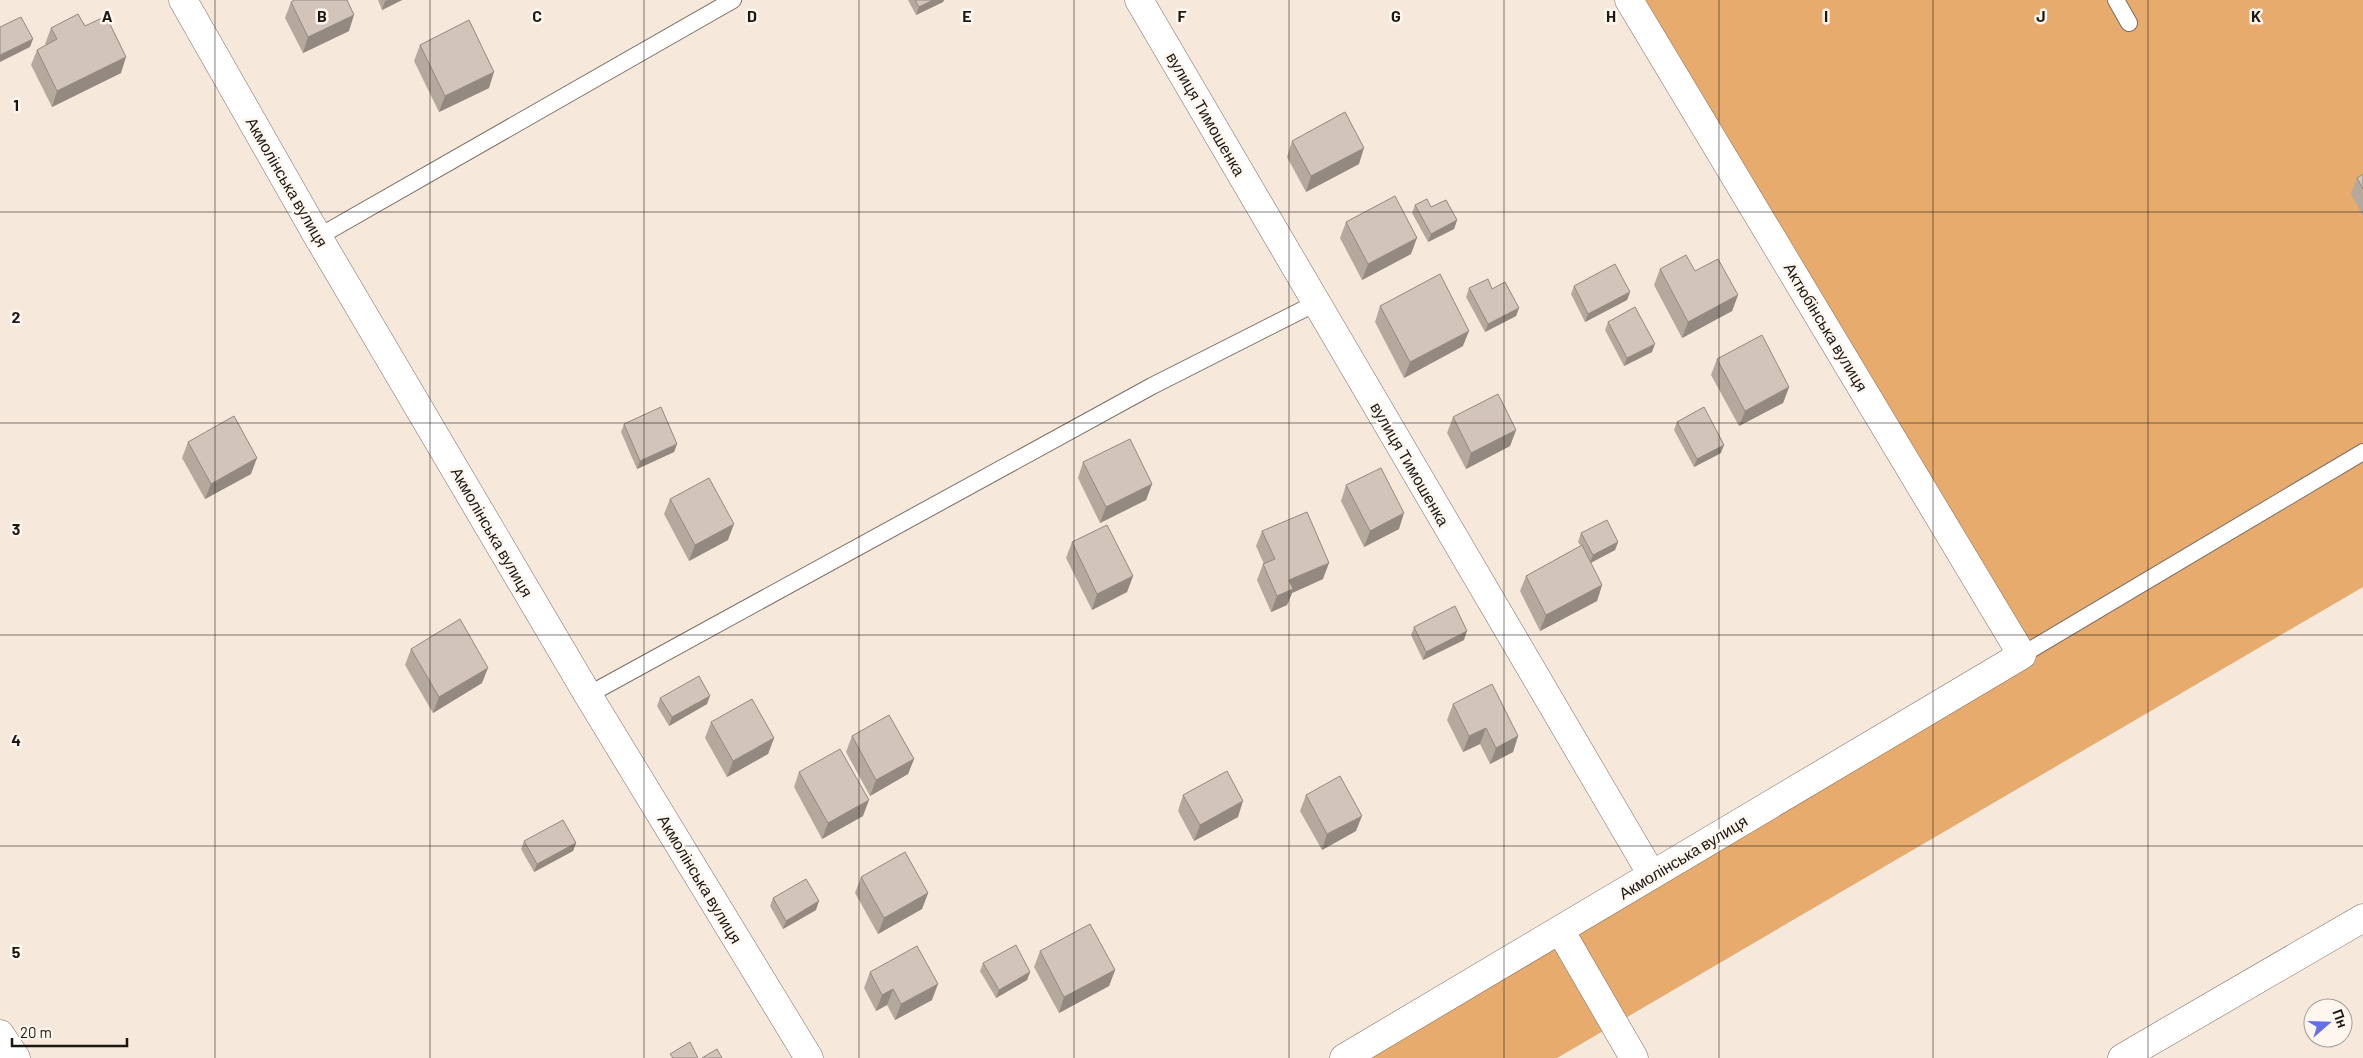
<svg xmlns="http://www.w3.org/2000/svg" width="2363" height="1058" font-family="Barlow,sans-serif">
  <rect width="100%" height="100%" fill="#f6e8db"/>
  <path fill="#e7ab6e" d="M1629,0H2363V587L1557,1058H1344L2022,655Z"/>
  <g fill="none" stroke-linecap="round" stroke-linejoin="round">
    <g stroke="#7b6e63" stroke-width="18">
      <path id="lane" d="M2116,0L2129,23
        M318,237L733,0
        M2022,655L2363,452
        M588,695L1152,386L1316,303"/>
    </g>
    <g stroke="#7b6e63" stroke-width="29">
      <path id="street" d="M183,0L318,237L588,695L809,1058
        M1139,0L1652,875
        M1560,930L1634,1058
        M0,1034L16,1058
        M1344,1058L2022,655L1629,0"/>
    </g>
    <g stroke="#7b6e63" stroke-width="29">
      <path id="secondary" d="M2122,1058L2363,918"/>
    </g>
    <use href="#lane" stroke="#fff" stroke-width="16"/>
    <use href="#street" stroke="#fff" stroke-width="28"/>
    <use href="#secondary" stroke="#fff" stroke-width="28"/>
  </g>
  <path fill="#b5a99e" d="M378,0H402L382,10Z
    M908,0H944L943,2L916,15Z
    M291,2L349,31L303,53L285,18Z
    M85,26L121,73L52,107L31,65L37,50L46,45L45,44L51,28Z
    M420,45L489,88L439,112L414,61Z
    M1292,141L1359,164L1306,192L1287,157Z
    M2363,174V216L2351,194L2357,178Z
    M1415,205L1431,207L1457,220L1454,229L1428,242L1412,213Z
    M1346,222L1411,254L1362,280L1340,238Z
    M1660,269L1695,271L1738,295L1732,311L1682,338L1654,285Z
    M1574,286L1630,292L1627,300L1585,322L1571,294Z
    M1469,288L1492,289L1519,308L1516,316L1485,332L1466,297Z
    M1380,306L1463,346L1404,378L1375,322Z
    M1608,322L1652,352L1624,366L1605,330Z
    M1717,359L1789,387L1783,403L1739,426L1711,375Z
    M1453,417L1516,430L1510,446L1466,469L1447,433Z
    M1677,422L1721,453L1694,467L1674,430Z
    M624,424L677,444L674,452L637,469L621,432Z
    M188,442L251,474L205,499L182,458Z
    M1083,462L1152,484L1146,500L1100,523L1078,478Z
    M1346,485L1399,529L1364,547L1341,501Z
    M670,499L728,540L689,561L664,514Z
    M1262,531L1323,579L1292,593L1287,605L1271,612L1257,580L1263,564H1264L1256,546Z
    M1581,533L1618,542L1615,550L1591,563L1602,585L1597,601L1540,631L1520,591L1526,576L1581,546L1578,542Z
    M1072,542L1133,576L1127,592L1092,610L1066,558Z
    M1414,627L1464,640L1423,660L1411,635Z
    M411,649L482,683L433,713L405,665Z
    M660,698L707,704L669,726L657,706Z
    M1453,704L1518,736L1513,752L1490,764L1480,744L1463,752L1447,720Z
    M711,722L774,738L768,754L727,777L705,738Z
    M852,736L914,759L908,774L870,796L846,752Z
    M799,772L863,816L822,839L794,787Z
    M1183,795L1238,817L1194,841L1178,811Z
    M1306,795L1356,831L1322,850L1300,811Z
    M524,841L576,843L573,851L534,872L521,849Z
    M861,877L928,893L922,909L878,934L855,893Z
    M773,898L816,910L783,929L770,906Z
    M1040,951L1115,970L1109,986L1059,1013L1034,967Z
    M983,963L1030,972L1027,980L996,998L980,971Z
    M870,972L932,1000L895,1020L887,1005L876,1011L864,988Z"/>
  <path fill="#938981" d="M388,0H402L382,10L385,1Z
    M933,0H944L943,2L916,15L919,7Z
    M354,15L349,31L303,53L308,37Z
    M33,39L30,47L0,62V55Z
    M126,57L121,73L52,107L57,91Z
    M494,72L489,88L439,112L445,96Z
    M1364,148L1359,164L1306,192L1311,176Z
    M1457,220L1454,229L1428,242L1431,234Z
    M1417,238L1411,254L1362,280L1368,264Z
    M1630,292L1627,300L1585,322L1588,314Z
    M1738,295L1732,311L1682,338L1688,322Z
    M1519,308L1516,316L1485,332L1488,324Z
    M1469,331L1463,346L1404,378L1410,362Z
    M1655,344L1652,352L1624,366L1627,358Z
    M1789,387L1783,403L1739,426L1745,411Z
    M1516,430L1510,446L1466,469L1471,453Z
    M677,444L674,452L637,469L640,461Z
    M1724,445L1721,453L1694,467L1697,459Z
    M257,458L251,474L205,499L211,484Z
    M1152,484L1146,500L1100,523L1106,507Z
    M1404,513L1399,529L1364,547L1370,531Z
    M734,524L728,540L689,561L695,545Z
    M1618,542L1615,550L1590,563L1593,555Z
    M1329,563L1323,579L1292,593L1287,605L1271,612L1277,596L1289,580Z
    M1133,576L1127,592L1092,610L1097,594Z
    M1602,585L1597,601L1540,631L1546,615Z
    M1467,631L1464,640L1423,660L1426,652Z
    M488,668L482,683L433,713L439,697Z
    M710,696L707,704L669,726L672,717Z
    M1486,728L1480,744L1463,752L1469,736Z
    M1518,736L1513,752L1490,764L1496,748Z
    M774,738L768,754L727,777L733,761Z
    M914,759L908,774L870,796L876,780Z
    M869,800L863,816L822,839L828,823Z
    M1243,801L1238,817L1194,841L1200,825Z
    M1362,816L1356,831L1322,850L1327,834Z
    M576,843L573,851L534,872L537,864Z
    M928,893L922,909L878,934L884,918Z
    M819,901L816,910L783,929L786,921Z
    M1115,970L1109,986L1059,1013L1064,997Z
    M1030,972L1027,980L996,998L999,990Z
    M938,984L932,1000L895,1020L901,1004Z
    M893,989L887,1005L876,1011L882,995Z"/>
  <path fill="#d2c4b8" stroke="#938981" d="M294,0H347L354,15L308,37L291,2Z
    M915,0H933L919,7Z
    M78,14L85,26L106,16L126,57L57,91L37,50L57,39L51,28Z
    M21,17L33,39L0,55V27Z
    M469,20L494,72L445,96L420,45Z
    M1345,112L1364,148L1311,176L1292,141Z
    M2363,174V189L2357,178Z
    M1395,196L1417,238L1368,264L1346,222Z
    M1427,199L1431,207L1446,200L1457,220L1431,234L1415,205Z
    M1686,255L1695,271L1718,259L1738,295L1688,322L1660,269Z
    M1615,264L1630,292L1588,314L1574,286Z
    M1440,274L1469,331L1410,362L1380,306Z
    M1488,279L1492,289L1505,282L1519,308L1488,324L1469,288Z
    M1635,307L1655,344L1627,358L1608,322Z
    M1762,335L1789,387L1745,411L1717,359Z
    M1498,394L1516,430L1471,453L1453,417Z
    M661,407L677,444L640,461L624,424Z
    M1704,407L1724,445L1697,459L1677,422Z
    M234,416L257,458L211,484L188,442Z
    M1130,439L1152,484L1106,507L1083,462Z
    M1381,468L1404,513L1370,531L1346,485Z
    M709,478L734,524L695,545L670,499Z
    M1307,512L1329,563L1289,580L1293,589L1277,596L1263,564L1275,559L1262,531Z
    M1607,520L1618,542L1593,555L1581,533Z
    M1107,525L1133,576L1097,594L1072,542Z
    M1582,545L1602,585L1546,615L1526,576Z
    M1455,606L1467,631L1426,652L1414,627Z
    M460,619L488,668L439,697L411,649Z
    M699,676L710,696L672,717L660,698Z
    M1492,684L1518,736L1496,748L1486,728L1469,736L1453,704Z
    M752,699L774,738L733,761L711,722Z
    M889,715L914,759L876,780L852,736Z
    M840,749L869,800L828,823L799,772Z
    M1227,771L1243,801L1200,825L1183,795Z
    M1340,776L1362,816L1327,834L1306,795Z
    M563,820L576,843L537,864L524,841Z
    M905,852L928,893L884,918L861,877Z
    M806,879L819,901L786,921L773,898Z
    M1090,924L1115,970L1064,997L1040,951Z
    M1016,945L1030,972L999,990L983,963Z
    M917,946L938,984L901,1004L893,989L882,995L870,972Z
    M690,1042L698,1058H673L670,1054Z
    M717,1049L722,1058H702Z"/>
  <path fill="none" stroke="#1b1712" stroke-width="1" stroke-opacity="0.55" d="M215,0V1058M430,0V1058M644,0V1058M859,0V1058M1074,0V1058M1289,0V1058M1504,0V1058M1719,0V1058M1933,0V1058M2148,0V1058M0,212H2363M0,423H2363M0,635H2363M0,846H2363"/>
  <g text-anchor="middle" stroke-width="5" stroke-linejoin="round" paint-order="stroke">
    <g font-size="16" fill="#1b1712" stroke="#fff6ef">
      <text transform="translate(1206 114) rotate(60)" y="6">вулиця Тимошенка</text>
      <text transform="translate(287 182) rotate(60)" y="6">Акмолінська вулиця</text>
      <text transform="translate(1826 327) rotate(59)" y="6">Актюбінська вулиця</text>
      <text transform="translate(1410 464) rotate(60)" y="6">вулиця Тимошенка</text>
      <text transform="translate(492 532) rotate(60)" y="6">Акмолінська вулиця</text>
      <text transform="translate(1683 857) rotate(-31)" y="6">Акмолінська вулиця</text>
      <text transform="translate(700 879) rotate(59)" y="6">Акмолінська вулиця</text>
    </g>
  </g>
  <g font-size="16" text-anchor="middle" font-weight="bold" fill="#1b1712" stroke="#fff6ef" stroke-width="5" stroke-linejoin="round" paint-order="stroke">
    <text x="107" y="22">A</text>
    <text x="322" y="22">B</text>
    <text x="537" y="22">C</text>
    <text x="752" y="22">D</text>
    <text x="967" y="22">E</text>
    <text x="1182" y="22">F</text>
    <text x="1396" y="22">G</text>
    <text x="1611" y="22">H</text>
    <text x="1826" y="22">I</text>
    <text x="2041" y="22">J</text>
    <text x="2256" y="22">K</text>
    <text x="16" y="111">1</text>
    <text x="16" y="323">2</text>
    <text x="16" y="535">3</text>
    <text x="16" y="746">4</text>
    <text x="16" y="958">5</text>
  </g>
  <g transform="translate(2328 1023) rotate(70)"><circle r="24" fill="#fff6ef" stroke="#a49d97"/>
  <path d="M0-4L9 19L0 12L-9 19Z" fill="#6470e8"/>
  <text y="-8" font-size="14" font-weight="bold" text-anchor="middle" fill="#1b1712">Пн</text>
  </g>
  <path d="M12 1038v8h115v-8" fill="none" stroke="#1b1712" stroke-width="2.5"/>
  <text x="20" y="1038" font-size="15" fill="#1b1712" stroke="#fff6ef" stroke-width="4" paint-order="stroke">20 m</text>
</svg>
